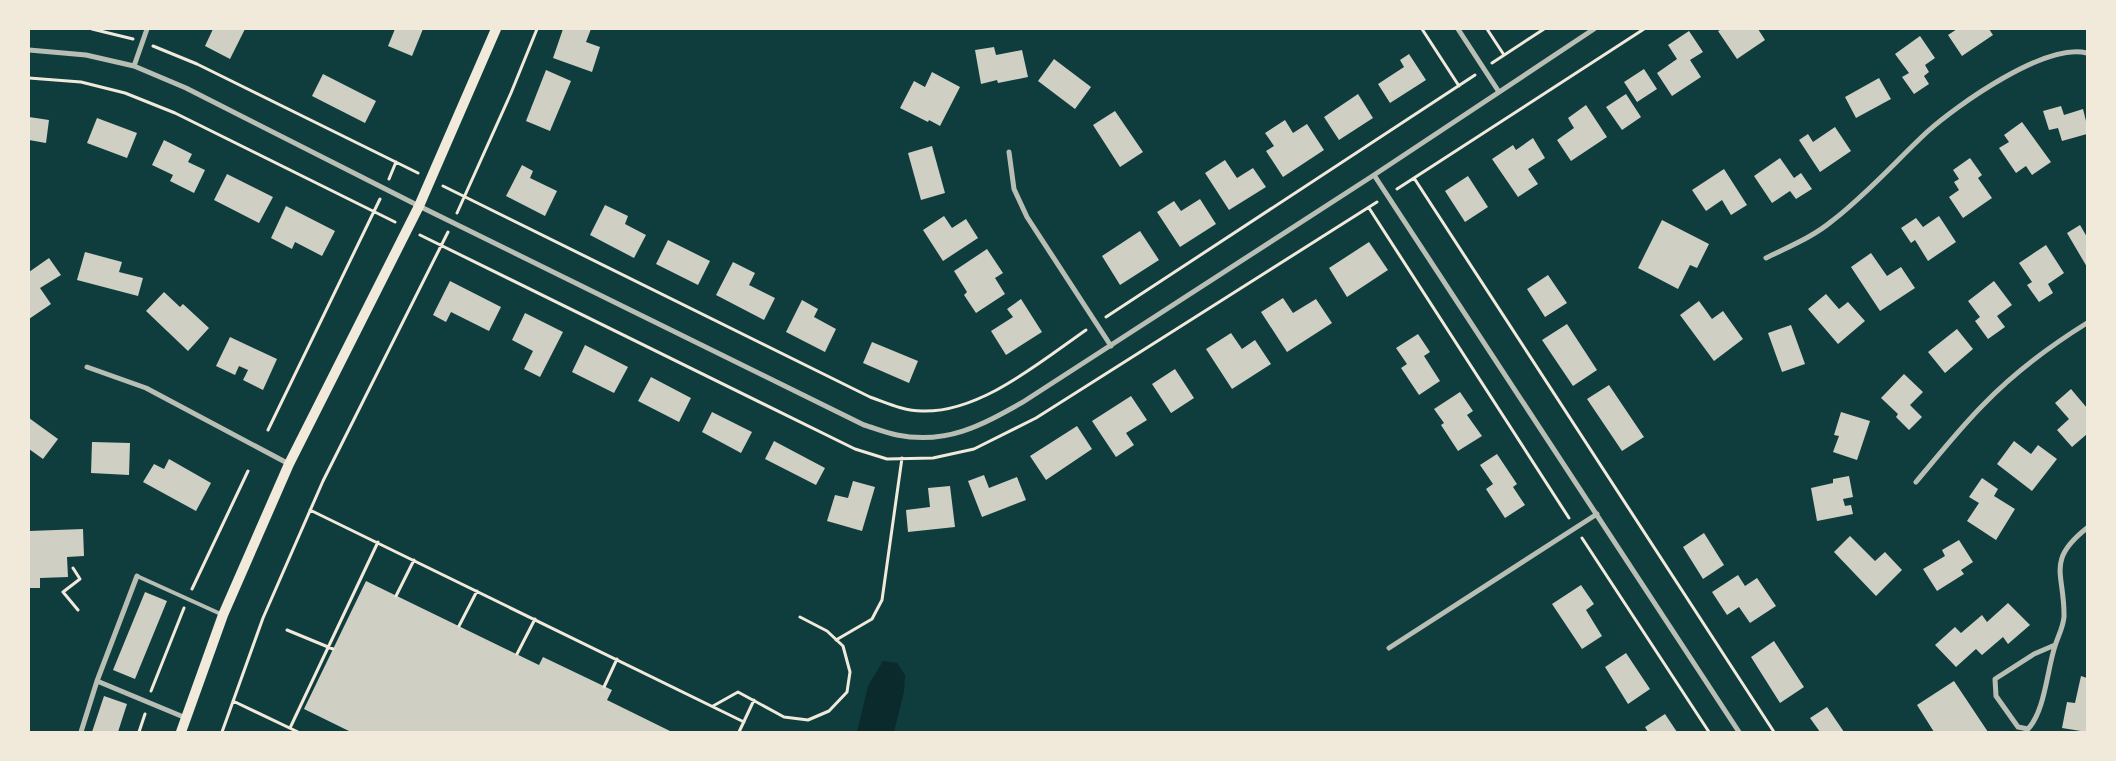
<svg xmlns="http://www.w3.org/2000/svg" width="2116" height="761" font-family="Signika,sans-serif">
  <rect width="100%" height="100%" fill="#0f3d3e"/>
  <path fill="#0a2a2b" d="M883,661L897,663L905,675L904,692L894,732H857L868,686Z"/>
  <path fill="#cfcfc3" d="M213,29H245L230,59L205,46Z
    M395,29H423L412,56L388,46Z
    M563,29H591L586,42L600,47L592,72L553,58Z
    M1722,29H1758L1765,40L1737,59L1718,31Z
    M1957,29H1989L1993,35L1962,56L1948,35Z
    M1689,31L1703,52L1690,60L1701,77L1672,96L1657,73L1677,59L1668,45Z
    M1920,36L1935,58L1925,65L1929,72L1924,76L1929,84L1914,94L1902,77L1909,73L1895,54Z
    M994,47L996,55L1022,50L1028,77L998,83L997,80L981,84L975,50Z
    M1409,54L1426,80L1390,103L1378,84L1404,67L1400,60Z
    M1054,59L1091,87L1075,109L1038,81Z
    M1644,69L1657,89L1637,102L1624,82Z
    M546,70L571,81L550,131L526,121Z
    M932,72L960,87L940,126L929,120L928,122L900,108L914,81L925,87Z
    M323,74L376,101L365,123L312,96Z
    M1879,78L1891,99L1856,118L1845,97Z
    M1358,94L1373,118L1339,140L1324,117Z
    M1626,94L1641,117L1622,130L1606,107Z
    M1586,105L1607,137L1571,161L1557,140L1574,128L1568,118Z
    M2061,106L2064,115L2083,109L2087,125V134L2062,141L2058,128L2049,130L2043,111Z
    M1115,111L1143,152L1120,167L1093,125Z
    M29,117L49,120L46,143L29,140Z
    M97,118L137,133L127,158L87,143Z
    M1285,120L1293,133L1307,124L1324,150L1283,177L1266,151L1274,146L1265,133Z
    M2022,122L2051,162L2032,175L2026,166L2016,173L1999,148L2009,142L2004,135Z
    M1835,127L1851,151L1820,172L1799,140L1808,134L1813,142Z
    M1533,138L1545,158L1528,169L1538,184L1518,197L1492,159L1513,145L1516,150Z
    M164,140L192,154L188,162L205,170L194,193L170,181L173,175L152,165Z
    M932,146L945,193L921,200L908,153Z
    M1780,158L1794,178L1801,173L1812,189L1796,199L1790,191L1772,203L1754,176Z
    M1970,158L1982,175L1978,178L1992,198L1963,218L1949,197L1959,190L1954,182L1959,179L1953,170Z
    M1225,160L1237,178L1253,168L1266,187L1229,210L1205,173Z
    M522,165L533,171L530,178L557,191L545,216L506,196Z
    M1724,169L1747,205L1731,215L1722,200L1706,211L1692,190Z
    M227,174L273,197L259,223L214,200Z
    M1468,176L1488,207L1465,222L1445,191Z
    M1200,199L1216,224L1180,247L1157,212L1174,201L1181,211Z
    M605,205L628,216L625,224L646,235L634,258L590,235Z
    M286,206L335,231L322,256L295,242L292,249L271,238Z
    M944,216L952,228L966,219L978,238L943,261L923,230Z
    M1939,216L1956,242L1928,261L1915,240L1911,243L1901,228L1916,218L1923,227Z
    M1662,220L1709,244L1697,268L1690,265L1678,289L1638,268Z
    M2080,225L2087,237V267L2067,233Z
    M1140,231L1159,260L1120,285L1102,256Z
    M668,240L710,261L698,285L656,264Z
    M1369,242L1388,270L1347,297L1329,268Z
    M2046,245L2064,273L2048,284L2053,293L2039,302L2027,285L2032,282L2019,263Z
    M987,249L1003,273L995,278L1005,294L976,313L964,295L967,292L954,271Z
    M85,252L122,262L119,272L143,278L138,296L77,280Z
    M1871,253L1887,276L1901,267L1915,288L1880,311L1851,267Z
    M49,258L61,275L40,288L51,304L29,319V272Z
    M733,262L755,273L749,285L775,298L764,320L716,295Z
    M1548,275L1567,303L1545,317L1527,289Z
    M450,281L501,307L489,331L451,312L446,322L433,315Z
    M1994,281L2012,305L1997,316L2005,327L1988,339L1975,321L1980,317L1968,301Z
    M164,292L180,307L183,304L209,328L188,351L146,311Z
    M1826,294L1839,309L1848,302L1865,321L1838,344L1808,309Z
    M1283,298L1293,313L1316,299L1332,323L1287,352L1261,312Z
    M1021,299L1042,332L1006,355L991,331L1013,317L1007,309Z
    M802,300L818,309L814,317L836,329L825,352L786,332Z
    M1699,301L1712,319L1723,311L1743,339L1714,361L1680,315Z
    M525,313L563,332L540,377L524,369L533,351L512,340Z
    M1567,324L1597,370L1573,386L1542,340Z
    M1791,325L1805,364L1782,372L1768,333Z
    M1957,329L1973,349L1945,373L1928,352Z
    M1231,333L1242,349L1255,340L1271,364L1232,389L1206,349Z
    M1418,334L1430,352L1424,356L1440,381L1419,395L1401,368L1407,364L1396,348Z
    M230,337L277,359L263,390L243,380L248,370L239,366L235,375L216,366Z
    M872,342L918,361L909,383L863,363Z
    M585,345L628,367L614,393L572,372Z
    M1175,369L1194,398L1171,413L1152,384Z
    M1904,374L1923,392L1910,405L1922,417L1909,430L1896,417L1898,414L1881,398Z
    M651,377L691,398L679,422L638,401Z
    M1609,385L1644,437L1622,451L1587,399Z
    M2071,389L2087,408V434L2072,447L2057,430L2069,419L2055,403Z
    M1460,392L1473,411L1467,415L1482,436L1458,451L1441,425L1444,423L1434,409Z
    M1131,396L1147,420L1126,433L1134,445L1116,457L1092,421Z
    M712,412L752,432L741,453L702,432Z
    M1841,412L1870,421L1857,460L1833,452L1839,436L1834,435Z
    M29,418L58,439L43,459L29,449Z
    M1077,426L1092,449L1046,480L1030,456Z
    M774,441L825,468L816,485L765,459Z
    M2014,441L2031,454L2038,445L2057,459L2032,491L1997,464Z
    M92,442L130,443L129,475L91,473Z
    M1497,454L1517,484L1513,487L1525,505L1505,518L1486,489L1493,484L1480,465Z
    M169,459L211,483L196,511L143,482L154,464L164,469Z
    M984,475L989,488L1017,477L1026,500L982,517L968,481Z
    M1849,476L1853,497L1843,499L1845,506L1851,505L1853,514L1817,521L1811,488L1833,483V479Z
    M1982,478L1998,489L1994,496L2015,509L1996,540L1967,521L1979,503L1969,497Z
    M853,481L875,487L862,531L827,521L835,495L848,498Z
    M950,486L955,527L908,532L906,510L930,507L928,488Z
    M83,529L84,556L67,557L68,577L40,578V588H29V531Z
    M1704,533L1724,565L1703,579L1683,547Z
    M1850,536L1875,561L1885,552L1902,570L1876,596L1834,552Z
    M1959,540L1973,562L1961,570L1964,574L1937,591L1923,569L1945,556L1942,550Z
    M1738,575L1745,586L1757,578L1776,606L1750,623L1739,607L1727,615L1712,592Z
    M366,581L539,665L543,657L612,690L607,700L672,732H351L304,709Z
    M1581,585L1594,604L1586,610L1602,636L1582,649L1552,604Z
    M145,592L167,601L135,679L113,670Z
    M2008,603L2030,625L2008,644L2003,637L1982,655L1976,649L1956,667L1935,645L1955,627L1961,633L1982,615L1987,622Z
    M1774,641L1804,687L1780,703L1751,657Z
    M1626,653L1650,689L1628,704L1605,667Z
    M2081,676L2087,678V732L2062,728L2067,702L2075,703Z
    M1954,681L1988,732H1934L1917,705Z
    M104,696L127,704L118,732H92Z
    M1827,707L1844,732H1820L1810,718Z
    M1665,714L1677,732H1648L1645,727Z"/>
  <g fill="none" stroke-linecap="round" stroke-linejoin="round">
    <path stroke="#f1e9da" stroke-width="3" d="M92,29L133,39
      M1422,29L1459,86
      M1487,29L1504,55
      M153,46L197,64L418,173
      M1492,63L1544,29
      M29,78L81,82L125,93L175,113L395,222
      M1414,178L1774,732
      M389,179L396,162
      M443,186L870,397C887,403 904,411 922,411C980,413 1040,362 1086,330
      M1397,189L1644,29
      M1369,208L1569,518
      M457,213L511,93L537,29
      M420,235L855,449L887,459L933,458L974,449L1036,418L1377,202
      M1106,317L1475,75
      M268,430L380,199
      M310,510L744,722
      M1582,538L1709,732
      M73,568L80,579L63,592L78,610
      M192,589L248,471
      M396,596L414,560
      M459,626L477,591
      M287,630L333,649
      M836,640L872,619L882,600L902,458
      M517,654L535,619
      M604,687L617,659
      M151,691L184,608
      M233,701L298,732
      M713,706L738,692L784,717L808,720L829,711L847,692L850,672L843,646L827,631L800,617
      M290,728L378,542
      M139,732L145,714
      M222,732L263,618L323,481L448,232
      M739,732L754,700"/>
    <path stroke="#b8beb3" stroke-width="4" d="M137,576L223,615"/>
    <path stroke="#b8beb3" stroke-width="5" d="M1458,29L1499,92
      M29,50L86,55L134,66L186,88L419,206L864,425C874,428 886,433 897,435C947,445 982,425 1023,402L1374,175L1594,29
      M134,66L147,29
      M1009,152L1014,189L1027,217L1111,346
      M1374,175L1739,732
      M1766,258C1788,247 1813,237 1832,221C1867,194 1895,162 1927,132C1957,105 2046,42 2087,53
      M87,367L146,388L289,464
      M1916,482C1938,456 1960,428 1984,404C2015,372 2050,346 2087,323
      M2055,645L2034,654L1995,679L1996,696L2018,727L2028,729C2045,711 2047,670 2055,646C2058,636 2063,628 2064,617C2065,574 2045,561 2087,528
      M1389,648L1597,514
      M97,681L186,718
      M81,732L97,681L137,576"/>
    <path stroke="#f1e9da" stroke-width="10" d="M181,732L223,615L289,464L419,206L496,29"/>
  </g>
  <rect width="2116" height="761" fill="none" stroke="#f1e9da" stroke-width="60"/>
</svg>
